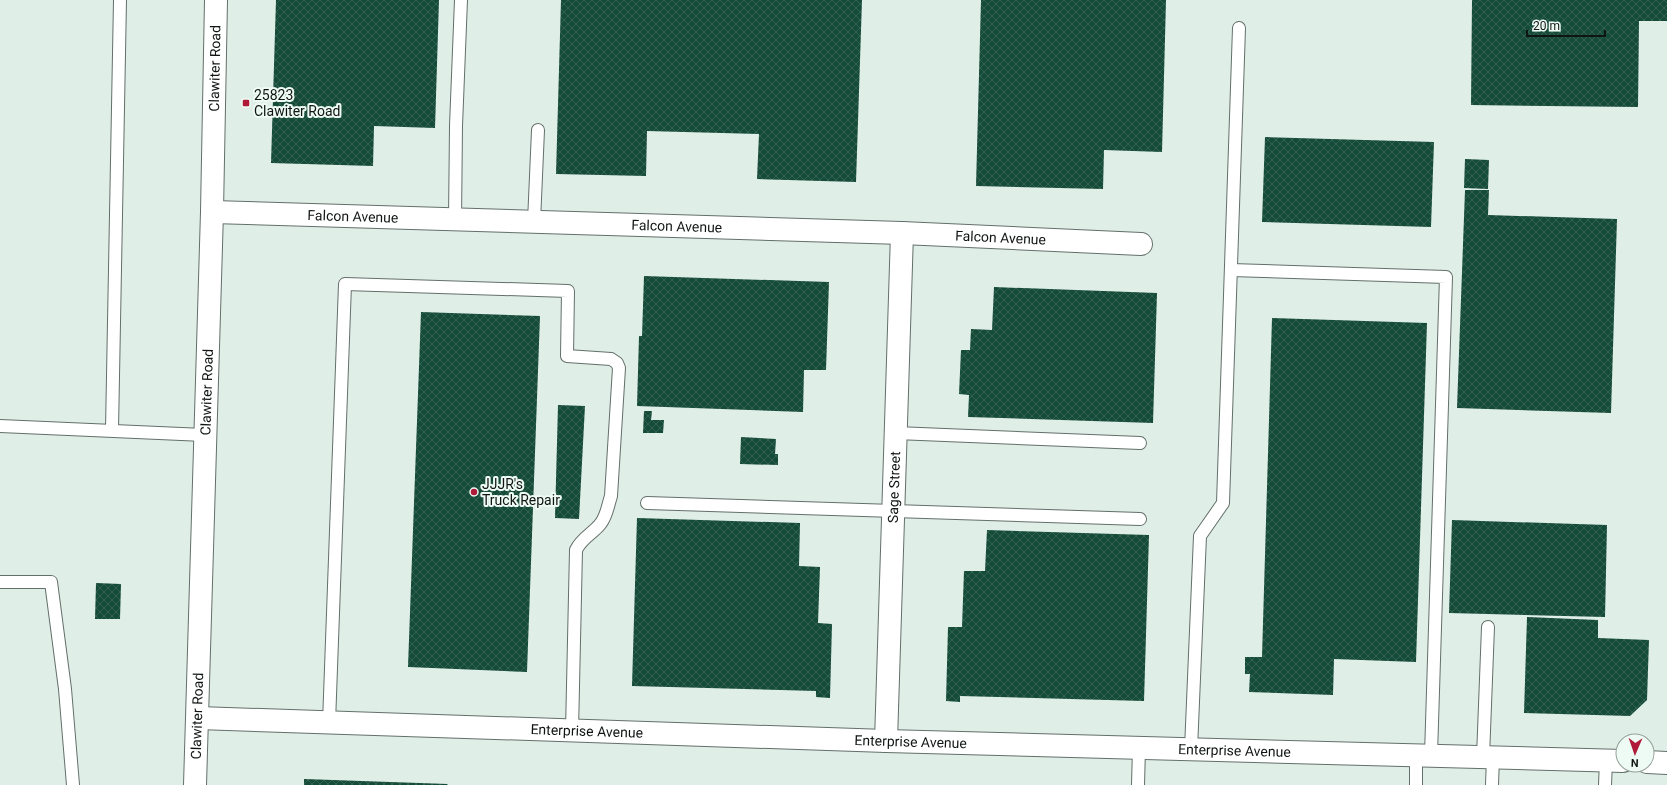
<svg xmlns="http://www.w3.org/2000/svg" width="1667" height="785" font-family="Roboto,sans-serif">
  <defs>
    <pattern id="building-cross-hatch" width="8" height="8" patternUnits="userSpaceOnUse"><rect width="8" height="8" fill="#154b39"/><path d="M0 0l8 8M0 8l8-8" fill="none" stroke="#356152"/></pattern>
  </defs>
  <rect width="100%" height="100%" fill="#e0eee8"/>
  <path fill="url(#building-cross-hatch)" d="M276,0H439L435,128L374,126L373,166L271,163Z
    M561,0H862L856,182L757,179L759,134L647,131L646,176L556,174Z
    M981,0H1166L1162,152L1104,150L1103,189L976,186Z
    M1472,0H1667V21H1639L1638,107L1471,105Z
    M1265,137L1434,142L1431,227L1262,222Z
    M1465,159L1489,160L1488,189L1464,188Z
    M1465,190H1489L1488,215L1617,219L1611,413L1457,408Z
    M644,276L829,282L826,370H804L803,412L637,406L639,336H642Z
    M994,287L1157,293L1153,423L968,417L969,395L959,394L961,350H970L971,329L992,330Z
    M421,312L540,316L527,672L408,667Z
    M1272,318L1427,323L1416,662L1334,659L1333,695L1249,692L1250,674H1245V657H1262Z
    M558,405L585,406L579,519L555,518Z
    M644,411H652L651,420H664L663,433H643Z
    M741,437L776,439L775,454H778V465L740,464Z
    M637,518L800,523L799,566L820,567L818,623L832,624L830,698L816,697V691L632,686Z
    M1452,520L1607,525L1605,617L1449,613Z
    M987,530L1149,535L1144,701L960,696V702L946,701L948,627H962L964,571H985Z
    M96,583L121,584L120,619H95Z
    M1527,617L1598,620V638L1649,640L1647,700L1630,716L1524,713Z
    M304,779L448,784L447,785H304Z"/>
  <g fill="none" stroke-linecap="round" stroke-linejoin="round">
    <g stroke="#636f6a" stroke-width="14">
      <path id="service" d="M455,220L456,126L461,0
        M534,222L538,130
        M1231,270L1446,277L1431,755
        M0,426L204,435
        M112,430L120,0
        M896,433L1140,443
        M647,503L1140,519
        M0,582H51L65,689L73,785
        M329,723L345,284L568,291L567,356L611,359L617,363L619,368L611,496C608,505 607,515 601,523C594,533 582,537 576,550L572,731
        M1191,749L1200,536L1223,503L1239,28
        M1483,757L1488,627
        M1138,785L1139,748
        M1416,785V755
        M1492,785L1493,757
        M1605,785L1606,761"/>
    </g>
    <g stroke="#636f6a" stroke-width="24">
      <g id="minor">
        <path id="s1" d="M212,212L902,233L1141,244"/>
        <path id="s2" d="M198,718L886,741L1623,761"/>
        <path id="s3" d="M886,741L902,233"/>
        <path d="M1647,762L1667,763"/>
      </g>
    </g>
    <g stroke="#636f6a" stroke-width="24">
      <g id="tertiary">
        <path id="s4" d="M195,785L212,212L216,0"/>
      </g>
    </g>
    <use href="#service" stroke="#fff" stroke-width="12"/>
    <use href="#minor" stroke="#fff" stroke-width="22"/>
    <use href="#tertiary" stroke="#fff" stroke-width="22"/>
  </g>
  <g fill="#ae1a37" stroke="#eefbf5" stroke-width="1.5">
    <rect x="242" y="99" width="8" height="8" rx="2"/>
    <circle cx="474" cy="492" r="4"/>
  </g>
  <g text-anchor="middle" stroke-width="4" stroke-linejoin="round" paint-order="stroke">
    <g font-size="14" fill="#101513" stroke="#eefbf5">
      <text dy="5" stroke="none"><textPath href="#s4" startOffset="717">Clawiter Road</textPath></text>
      <text dy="5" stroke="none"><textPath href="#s1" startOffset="141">Falcon Avenue</textPath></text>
      <text dy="5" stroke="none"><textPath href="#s1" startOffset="465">Falcon Avenue</textPath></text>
      <text dy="5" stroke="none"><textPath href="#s1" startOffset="789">Falcon Avenue</textPath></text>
      <text dy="5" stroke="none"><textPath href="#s4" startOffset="393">Clawiter Road</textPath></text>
      <text dy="5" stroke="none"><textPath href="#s3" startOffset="254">Sage Street</textPath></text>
      <text dy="5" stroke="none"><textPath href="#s4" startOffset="69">Clawiter Road</textPath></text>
      <text dy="5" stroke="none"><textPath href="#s2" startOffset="389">Enterprise Avenue</textPath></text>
      <text dy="5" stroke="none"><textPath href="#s2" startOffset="713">Enterprise Avenue</textPath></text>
      <text dy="5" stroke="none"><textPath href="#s2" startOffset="1037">Enterprise Avenue</textPath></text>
    </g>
    <g font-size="14" fill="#101513" stroke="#eefbf5" text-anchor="start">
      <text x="254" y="100">25823<tspan x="254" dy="16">Clawiter Road</tspan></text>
      <text x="482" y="489">JJJR's<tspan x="482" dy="16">Truck Repair</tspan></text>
    </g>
  </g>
  <g transform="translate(1635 753) rotate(182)"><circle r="19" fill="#eefbf5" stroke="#959f9b"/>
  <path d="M0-3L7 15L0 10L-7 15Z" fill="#ae1a37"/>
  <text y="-6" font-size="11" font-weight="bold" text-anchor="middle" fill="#101513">N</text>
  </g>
  <path d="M1527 30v6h78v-6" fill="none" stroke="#101513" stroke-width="2"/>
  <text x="1533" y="30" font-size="12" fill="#101513" stroke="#eefbf5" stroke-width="3" paint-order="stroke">20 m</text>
</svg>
